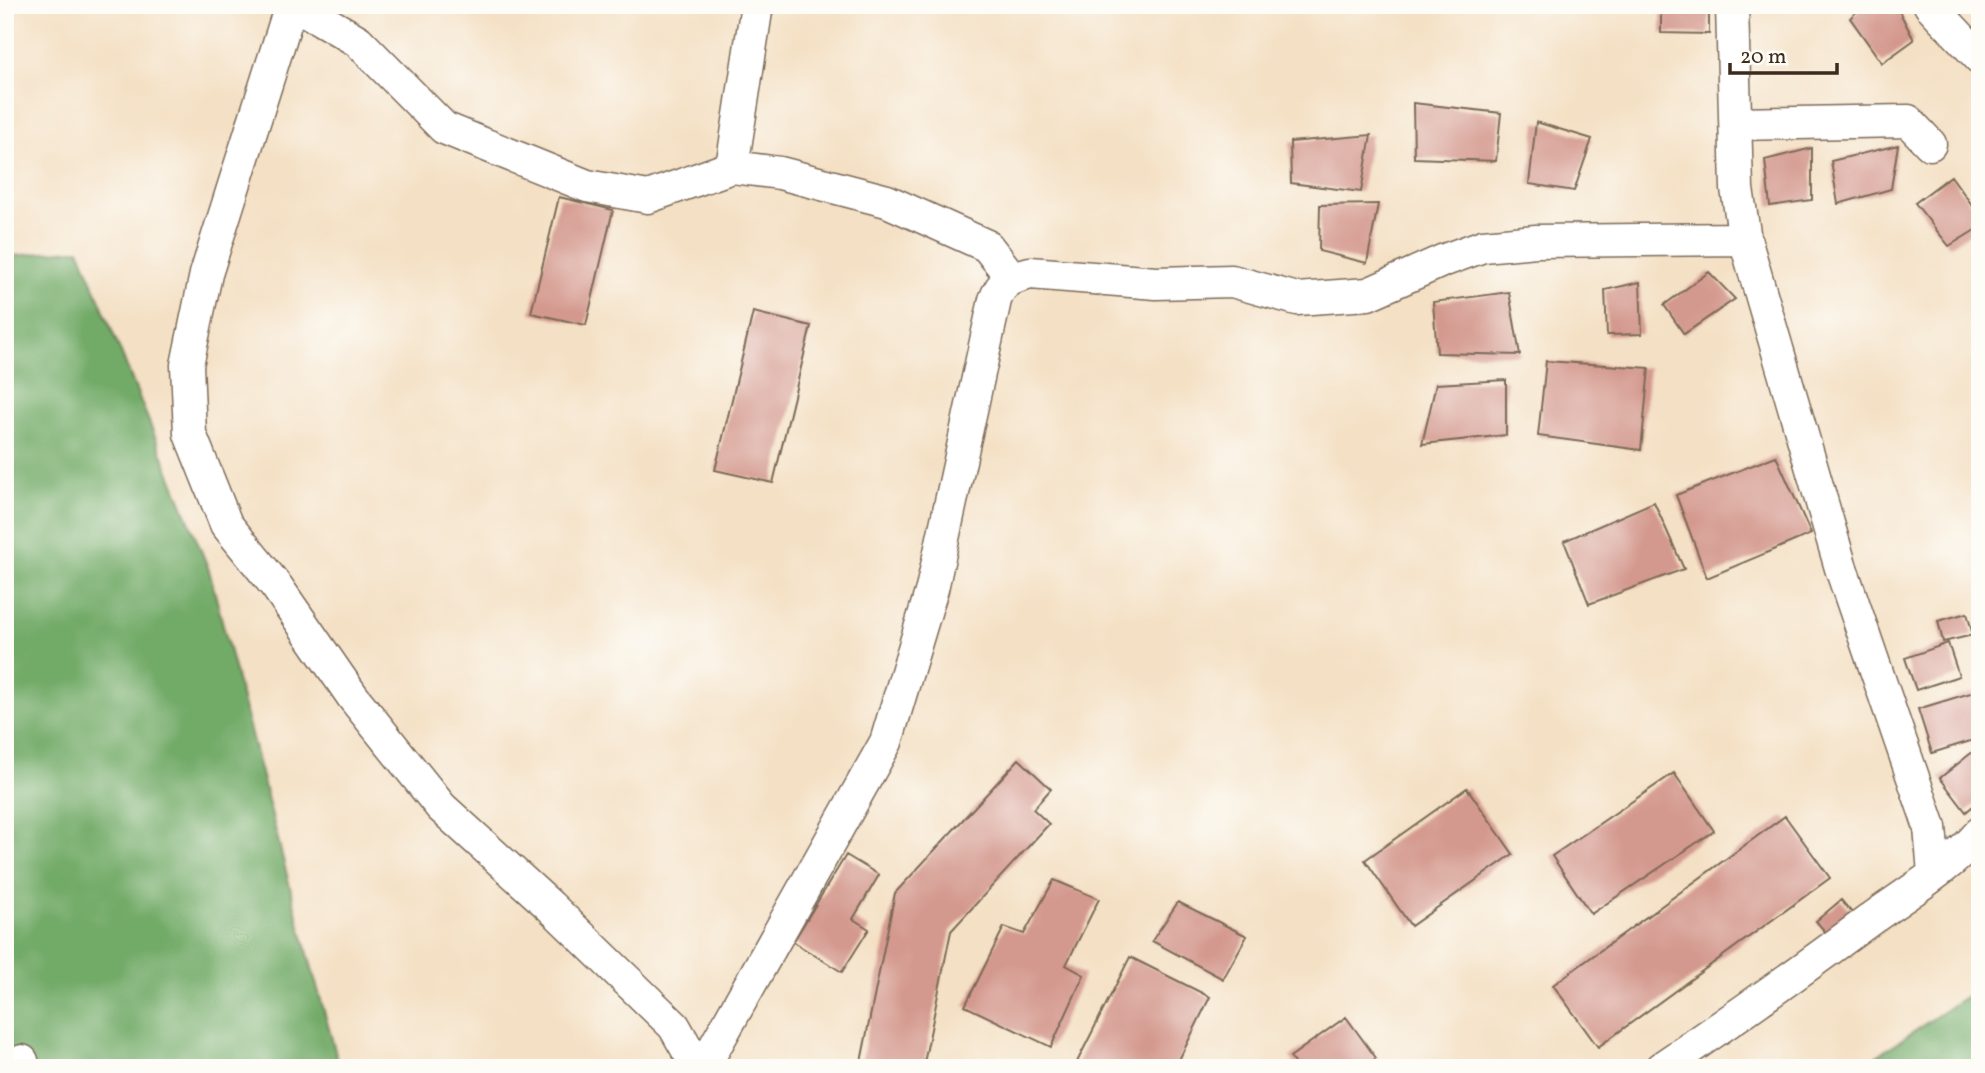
<svg xmlns="http://www.w3.org/2000/svg" width="1985" height="1073" font-family="Vollkorn,serif">
  <rect width="100%" height="100%" fill="#fdfcf7"/>
  <filter id="ink" filterUnits="userSpaceOnUse"><feTurbulence type="fractalNoise" baseFrequency=".0143" numOctaves="2"/><feDisplacementMap in="SourceGraphic" scale="14" xChannelSelector="R" yChannelSelector="G"/><feConvolveMatrix kernelMatrix="1 2 1 2 8 2 1 2 1" color-interpolation-filters="sRGB"/></filter>
  <filter id="wash" filterUnits="userSpaceOnUse"><feTurbulence type="fractalNoise" baseFrequency=".00686" numOctaves="4" result="noise"/><feDisplacementMap in="SourceGraphic" scale="28" xChannelSelector="R" yChannelSelector="G"/><feGaussianBlur stdDeviation="1.57" result="paint"/><feColorMatrix in="noise" values="0 0 0 0 0 0 0 0 0 0 0 0 0 0 0 0 0 1.4 0 .05"/><feComposite in="paint" operator="in"/></filter>
  <g filter="url(#wash)">
    <rect width="100%" height="100%" fill="#f4e0c4"/>
    <path fill="#72aa68" stroke="#566a43" stroke-width="2" d="M79,249L209,570L299,922L340,1068H5V257Z
      M1968,995L1980,998V1068H1859Z"/>
    <g id="blocks">
      <path fill="#d4998e" d="M1661,5H1709V34L1661,33Z
        M1863,5H1896L1914,40L1882,63L1850,18Z
        M1967,5H1980V15Z
        M1413,103L1501,113L1496,161L1414,158Z
        M1536,122L1592,139L1574,191L1529,184Z
        M1371,135L1361,192L1291,183L1290,142Z
        M1898,145L1891,189L1838,204L1831,161Z
        M1812,148V200L1770,206L1765,160Z
        M1951,176L1980,216V227L1949,246L1915,203Z
        M559,197L613,210L586,325L531,313Z
        M1378,204L1367,263L1319,251L1320,205Z
        M1709,272L1735,299L1684,334L1664,305Z
        M1640,282L1642,334L1607,335L1605,290Z
        M1509,292L1520,355L1437,353L1433,302Z
        M753,312L811,326L773,483L715,470Z
        M1546,361L1649,368L1641,450L1538,436Z
        M1506,380V435L1422,444L1436,384Z
        M1776,456L1811,534L1707,578L1676,495Z
        M1654,502L1684,569L1589,604L1564,541Z
        M1967,613L1973,635L1943,642L1938,621Z
        M1948,643L1959,676L1916,690L1905,658Z
        M1980,690V738L1932,753L1918,709Z
        M1980,746V800L1966,812L1940,778Z
        M1019,759L1051,789L1033,809L1049,824L951,931L923,1068L860,1067L895,893Z
        M1674,773L1714,831L1591,914L1552,856Z
        M1467,788L1513,854L1411,926L1365,860Z
        M1785,816L1830,878L1598,1047L1553,985Z
        M846,855L879,875L853,919L869,929L842,972L793,942Z
        M1054,880L1099,899L1066,965L1084,975L1051,1047L965,1006L1004,927L1024,934Z
        M1841,900L1853,914L1827,934L1816,921Z
        M1178,902L1247,936L1223,979L1152,941Z
        M1130,957L1210,997L1175,1068H1074Z
        M1346,1017L1376,1058L1363,1068H1297L1290,1057Z"/>
    </g>
  </g>
  <g filter="url(#ink)">
    <use href="#blocks" fill-opacity="0" stroke="#7c6a58" stroke-width="2"/>
    <g fill="none" stroke-linecap="round" stroke-linejoin="round">
      <g stroke="#7c6a58" stroke-width="35">
        <path id="street" d="M291,5L206,274L187,365L190,434L226,524L277,587L353,697L441,807L550,906L674,1026L698,1068
          M296,5L358,41L444,128L587,186L648,197L732,167L780,173L887,201L987,246L1012,278
          M1732,5L1737,189L1745,239L1841,568L1930,827L1934,873
          M1930,5L1980,58
          M1736,124L1908,121L1930,144
          M732,167L757,5
          M11,1068L22,1061L24,1068
          M703,1068L886,742L932,589L995,300C1002,281 1011,278 1030,273L1156,283L1232,281L1297,299L1368,294L1442,261L1483,246L1536,241L1745,239
          M1661,1068C1732,1020 1802,970 1871,919C1907,893 1950,868 1980,833"/>
      </g>
      <use href="#street" stroke="#fff" stroke-width="32"/>
    </g>
  </g>
  <rect width="1985" height="1073" fill="none" stroke="#fdfcf7" stroke-width="28"/>
  <path d="M1730 63v10h107v-10" fill="none" stroke="#3b2a1e" stroke-width="3.5"/>
  <text x="1740" y="63" font-size="21" fill="#3b2a1e" stroke="#fdfcf7" stroke-width="5" paint-order="stroke">20 m</text>
</svg>
